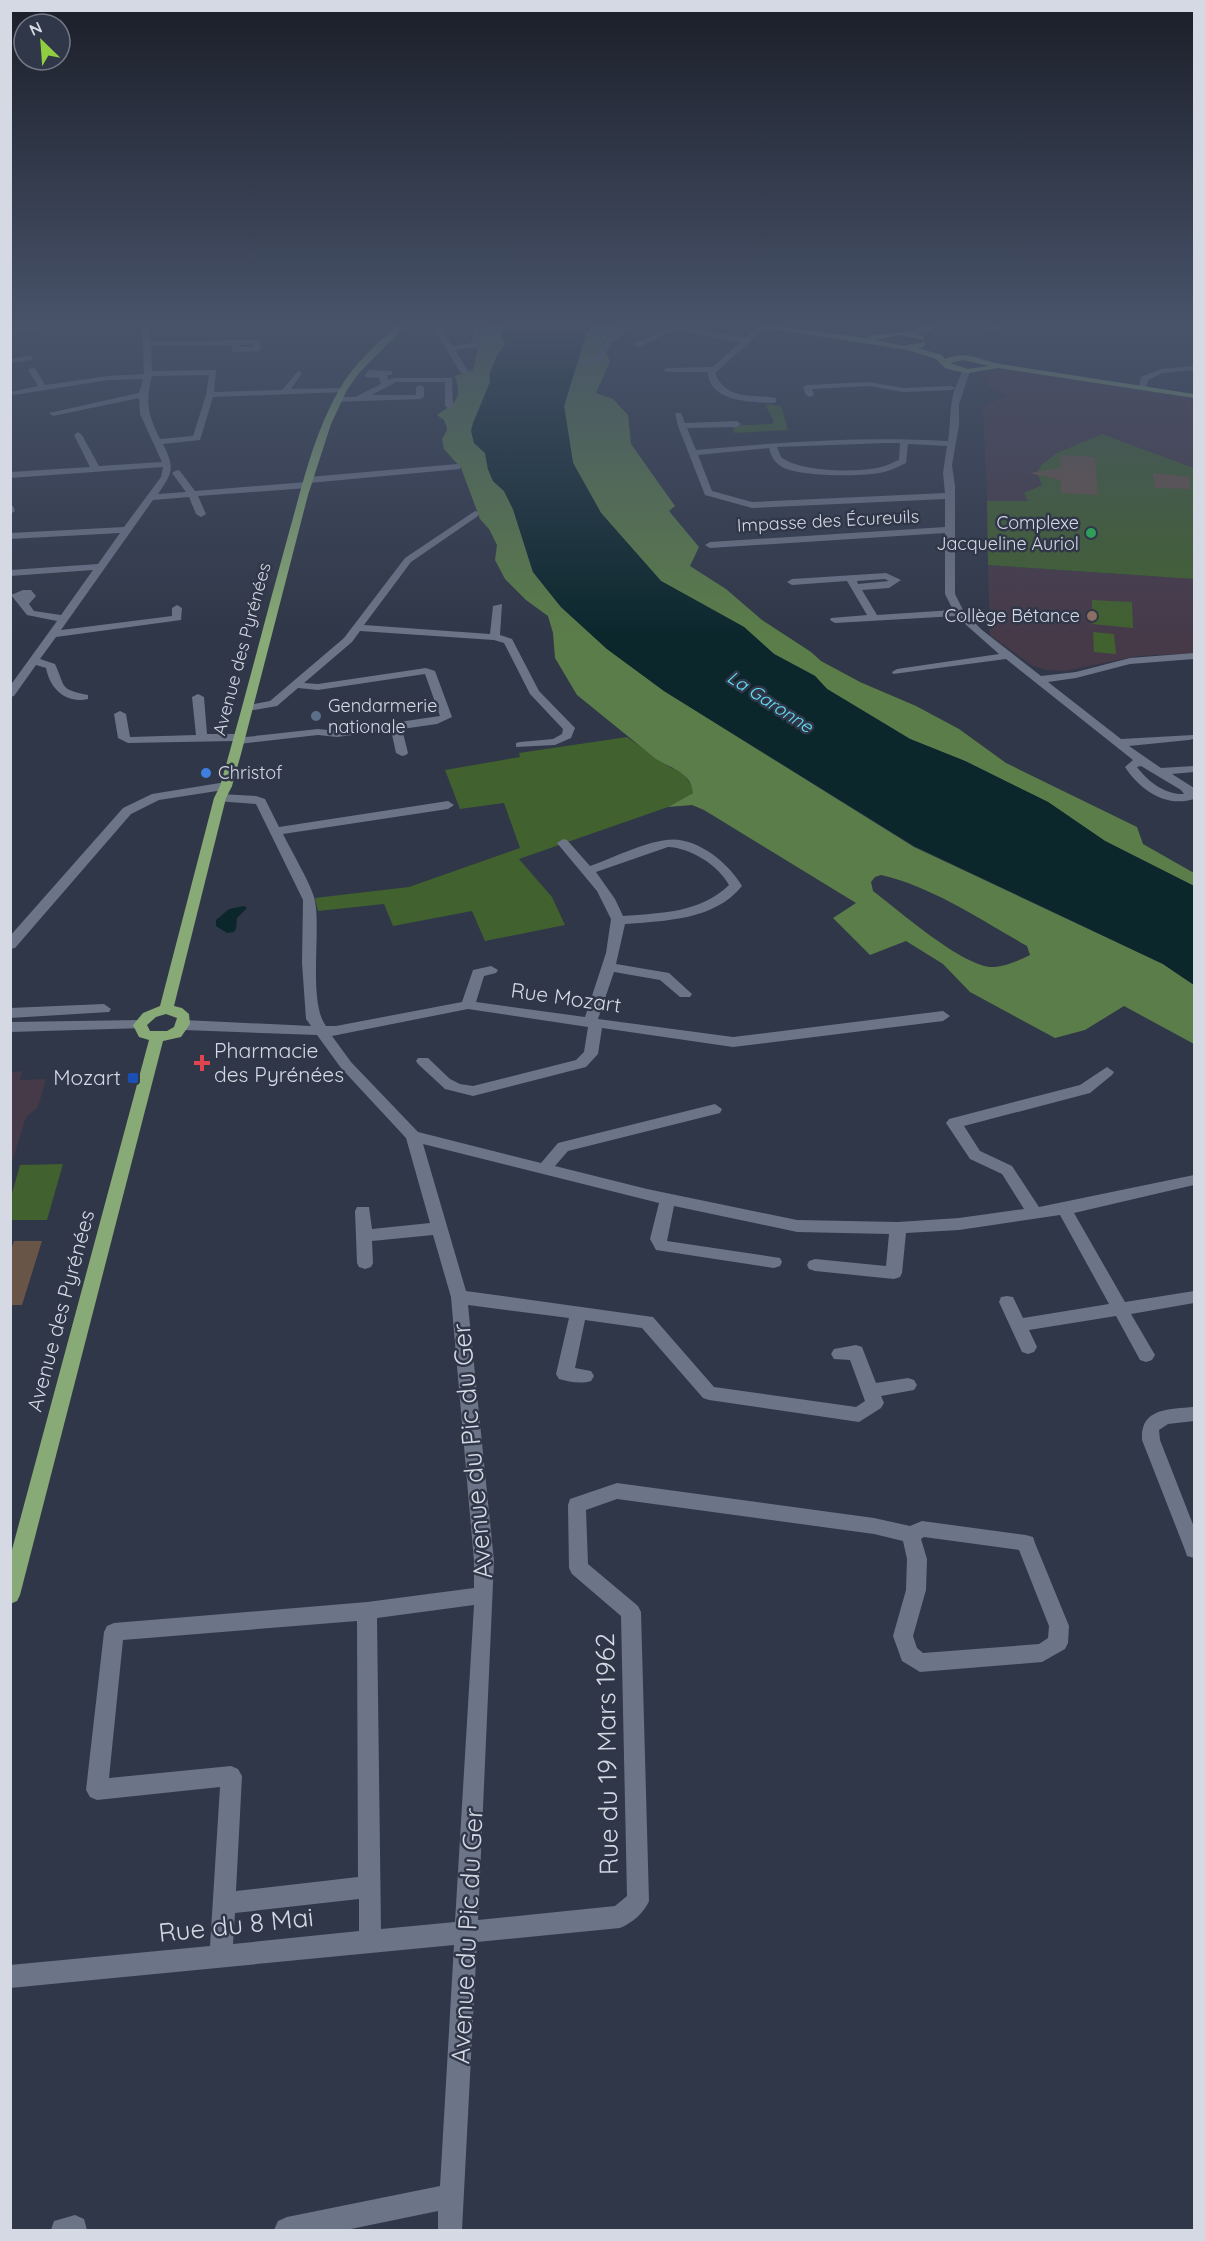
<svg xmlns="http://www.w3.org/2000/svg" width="1205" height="2241" font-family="Quicksand,sans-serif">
  <rect width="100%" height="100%" fill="#303748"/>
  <path fill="#463a49" d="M1012,370L1190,397L1194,417V468L1102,434L1047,459L1042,464L1038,477L1042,485L1028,501H987L983,407L1008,395L993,390L988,386V373Z
    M988,565L1194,579V653L1138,656L1065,671L1047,670L1033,666L990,635Z
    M22,1071L20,1080L46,1079L38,1107L26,1117L11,1165V1072Z"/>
  <path fill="#41612f" d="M765,404L781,406L788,430L735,433L732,426H729L772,424L774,422Z
    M1102,434L1194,468V579L988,565L987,501H1028L1024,493L1042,485L1037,473L1042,464L1057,453Z
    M1092,600L1132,602L1133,628L1092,624Z
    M1093,632L1114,634L1116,654L1094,652Z
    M627,737L671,768L682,771L693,788V793L668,807L519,859L552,897L565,925L485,941L472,911L393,926L384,904L318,911L315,898L409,887L520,848L504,803L460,809L445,770L520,757L519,753Z
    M63,1164L47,1220H11V1197L20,1165Z"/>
  <path fill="#5b7d49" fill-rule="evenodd" d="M484,323H510L505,326L502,335L505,344L497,355L489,374L490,382L476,418L474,443L485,453L488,469L493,481L504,491L513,509L533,572L561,607L607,649L664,691L914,847L1163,964L1194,985V1044L1124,1006L1085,1030L1055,1038L970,992L943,964L906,941L870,955L833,918L856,903L704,810L692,805L668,807L693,793C691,772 672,769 656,759L577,695L555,658L553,633L548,616L526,600L505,579L495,560L497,545L489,529L480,519L461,468L444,449L442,439L447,430L446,425L444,420L437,415C457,402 462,399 455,376L473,370ZM881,875C933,887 981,920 1027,946L1030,955C1020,960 1007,966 995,967C966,970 897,909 873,891L871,882L875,877Z
    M595,323H617V325L624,328L609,336L603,343L610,362L596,393L613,399L628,415L631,444L675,506L669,511L699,547L690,566L726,589L762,620L811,652L821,661L860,682L916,706L959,729L1006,763L1137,827L1143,844L1194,873V886L1105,841L1048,802L965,761L910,739L827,689L815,676L774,654L744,627L661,581L601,513L573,463L564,406L586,334Z"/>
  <path fill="#0b272c" d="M511,323H595L586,334L564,406L573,463L601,513L661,581L744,627L774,654L815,676L827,689L910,739L965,761L1048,802L1105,841L1194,886V985L1163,964L914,846L664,691L607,649L561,607L533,572L513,509L504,491L493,481L488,469L485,453L474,443L471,431L473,423L490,382C489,369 498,355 505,344L502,335L505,326Z
    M244,906L247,908L237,918L236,929L234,932L227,933L216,926V920L229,909Z"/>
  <path fill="#685548" d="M1060,455L1095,457L1098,495L1061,493V480L1030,473L1061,468Z
    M1153,473L1189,477L1191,489L1155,488Z
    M14,1241H42L22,1305H10V1252Z"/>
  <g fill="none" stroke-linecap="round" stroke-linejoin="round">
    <path fill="#6c7487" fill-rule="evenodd" d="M60,323H80L10,333V329Z
      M142,323H150L151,342L260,340L261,349L257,351L232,352V345L151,346L152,371L216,370L214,392L282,390L298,371L302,373L291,389L343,388L347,390L343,392L213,397L200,440L163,444C175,468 173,472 158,494L186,492L172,473L177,470L180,471L195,491L307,482L312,485L307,488L198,496L206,514L201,517L196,514L189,497L153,500L61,630L172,616V608L177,605L182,608L181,620L56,637L40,659L55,664C66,688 59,689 88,695V699C66,704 50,689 46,668L36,665L14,696L10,697V686L57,621L27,615L11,595L23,590H31L36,596L29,604L34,611L61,615L93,570L10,576V570L98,564L120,533L10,539V533L124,527L161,477L163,467L10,478V472L90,467L74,435L78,432L82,435L99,466L162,462L140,414L139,398L53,416L49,413L139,393L143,379L108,380L14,395L10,392L38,386L28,370L32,368H35L45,385L108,376L144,374ZM253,344V347H239L240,345ZM209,375L206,395L193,436L160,439C148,414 145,404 152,376Z
      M430,323H438L452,346L471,343L475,323H483L478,347L455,350L468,371L467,373H461Z
      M635,323H644L613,341L602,360L582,365V361L596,357L608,338Z
      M1004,323H1014L995,332L980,330Z
      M760,324L767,326L715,373C726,401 752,394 776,398V402L773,403C750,402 709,402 708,372H667L663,370L667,368L713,367L740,342L674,330L639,347L632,345L673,326L745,338Z
      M29,356H32V360L10,363V359Z
      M1194,366V370L1163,373L1148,380L1146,389L1139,387L1141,377L1161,369Z
      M963,369L970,371L959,404V425L952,465L955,486V594L964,612L982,630L1041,676L1076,672L1130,658L1194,653V659L1130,664L1076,678L1048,682L1121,739L1193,735V739L1189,740L1129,746L1161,768L1194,766V772L1172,774L1194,788V799C1166,808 1140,790 1125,767L1133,760L1006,659L893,674L892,672L897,669L999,654L956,616L835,623L830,620L831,618L867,615L847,581L792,585L787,582L792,579L886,573L901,580L889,588L862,590L877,615L953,610L945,594V533L710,548L705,545L710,542L945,527V499L752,508L705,495L678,426L675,413H681L685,423L737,421L741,424L737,427L687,428L696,450C780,442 863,436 948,441C951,423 949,406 955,388L951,390L904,392L868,386L812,389L814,395L810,397L806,395L803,387L807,385L868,382L904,388L951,386L955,388ZM886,443H900L899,460C893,462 887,466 881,467C858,473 799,472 781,457L777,447ZM908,444L947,446L943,473L945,493L752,502L712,491L698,455L769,448C771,456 774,462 782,467C800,477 864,477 884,472C892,470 899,466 906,463ZM885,579L889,581L858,584L857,581ZM1141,766L1181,790L1184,794C1166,795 1148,782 1137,767Z
      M369,370L392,371V375H387L388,380L394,378H452L453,406L449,409L445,406V382H396L372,395H416V387L420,385L424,387V397L420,399L335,402L334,400L338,397H355L381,384L379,378L366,377L365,375Z
      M457,464L460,465V469L309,483L304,480L309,477Z
      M10,505L13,506L15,511L10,514Z
      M475,511L478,512V516L411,562L364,625L490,634L493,606L502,604L500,635L512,639L539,691L575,728L571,738L555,745L516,747V743L520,742L553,739L562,734L563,729L530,694L504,643L494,640L360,631L352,642L304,683L318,684L426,668L435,671L452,717L437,724L402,729L408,753L406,755L402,756L396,753L391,730L337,737L318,735L239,744L234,741L128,743L118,738L114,714L120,711L126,714L130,737L196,735L192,697L198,694L204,697L207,734H240L246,737L318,729L337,731L440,716L425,674L318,690L298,688L277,706L248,711L242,708L244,706L270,701L344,638L405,558Z
      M226,782L232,786L230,789L159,800L131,814L15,948L10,949V936L123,808L152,794Z
      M220,794L256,796L265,799L279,827L448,801L454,805L448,809L283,834C290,849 313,887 315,901C321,932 308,1002 326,1026H336L462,1002L473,970L491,966L498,970L496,973L484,976L476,1002L585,1017L606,953L611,919L597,891L557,843L563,839L567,840L590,866C613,858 642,843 666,840C695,835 729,863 742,886C715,920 665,921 625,924L616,964L669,973L692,994L690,997H680L660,980L614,972L598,1019L733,1037L943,1011L950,1016L943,1021L733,1047L602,1028L598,1054L586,1067L473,1096L445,1089L418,1064L416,1061L418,1058H428L450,1079L460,1084L473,1086L576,1060L584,1052L588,1027L468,1009L332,1036L351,1062L418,1132L541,1163L558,1143L715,1104L722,1109L720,1113L568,1151L555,1166L647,1189L797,1220L898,1222L959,1218L1024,1209L1002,1174L970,1159L946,1123L949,1119L1080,1085L1107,1067L1114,1072L1112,1075L1090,1093L964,1126L980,1151L1012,1166L1039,1207L1194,1175V1185L1074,1213L1125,1302L1194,1291V1303L1131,1314L1155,1355L1152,1360L1146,1362L1140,1360L1116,1316L1029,1330L1037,1347L1034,1352L1028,1354L1022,1352L999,1302L1001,1297L1007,1296L1013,1297L1023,1318L1109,1304L1060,1215L959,1230L906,1233L902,1273L900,1277L894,1279L815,1271L809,1269L807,1265L809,1261L815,1259L886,1266L889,1234L797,1232L674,1206L667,1241L780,1258L782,1262L780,1266L774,1268L656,1250L650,1239L659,1203L423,1144L466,1291L653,1317L714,1387L856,1407L865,1401L850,1360L834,1359L831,1354L834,1349L856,1345L862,1347L876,1383L908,1378L914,1380L917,1385L914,1390L881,1396L884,1403L881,1408L859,1422L709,1400L703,1398L642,1328L585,1320L575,1368L591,1371L594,1376L591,1381C581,1384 569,1382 559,1379L556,1374L569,1318L468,1305L494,1561L478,1920L615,1906L627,1896L621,1616L572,1574L569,1568L568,1505L570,1499L617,1483L874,1518L910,1526L922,1521L1026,1535L1033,1537L1035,1543L1069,1626L1068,1643L1065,1649L1042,1662L920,1672L902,1661L893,1636L906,1590L907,1559L903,1541L874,1534L617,1499L586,1510L588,1564L638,1606L641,1612L649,1901C644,1913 632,1923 620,1928L477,1942L462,2230H438V2211L346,2230H274L278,2221L287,2217L440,2186L454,1945L10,1988V1965L210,1946L220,1787L97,1800L90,1797L86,1790L104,1632L107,1626L114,1623L367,1602L474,1588V1561L451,1297L433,1235L372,1241L373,1263L371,1267L365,1269L359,1267L357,1263L355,1211L357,1207H369L372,1229L430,1223L406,1138L341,1068L317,1035L184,1030L177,1025L184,1020L311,1026L306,1019L302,963L303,900L256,804L216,801V795ZM668,847C691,848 718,865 729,885C700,913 661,913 623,916L615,899L596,872ZM924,1537L1019,1550L1049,1626L1048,1638L1039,1644L923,1653L917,1648L913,1636L926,1590L927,1559L921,1539ZM474,1605L455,1922L381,1929L377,1618ZM357,1621L358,1877L236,1891L242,1776L238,1769L231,1766L109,1778L123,1640ZM359,1899V1931L233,1944L235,1913Z
      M104,1004L111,1009L109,1012L10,1018V1008Z
      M140,1020L147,1025L145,1028L10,1032V1022Z
      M1194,1407V1421L1168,1424L1159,1430L1160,1440L1194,1527V1558L1187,1556L1185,1550L1142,1440C1140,1408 1169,1409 1194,1407Z
      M75,2215L84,2219L87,2230H51L54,2221Z"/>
    <path fill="#88aa76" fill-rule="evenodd" d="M400,323H408L359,373L347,390L331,424L308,495L241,754L232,786L226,798L174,1006L182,1008L189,1014L190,1024L181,1037L163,1041L20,1595L17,1601L10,1604V1557L149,1040L139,1037L133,1025L143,1013L160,1006L214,798L220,786C244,703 265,619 288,536C302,487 313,435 339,390C354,363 378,343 400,323ZM166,1014L177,1018L174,1027L167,1031H150L147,1025L156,1017Z
      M734,323H753L867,338L871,336C884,333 898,334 911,331C921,329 928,323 939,323L928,332L916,334L924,336V340L900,335L876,340L903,346L925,342V346L918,348L942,355L945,359C962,351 977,358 994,363L1194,394V398L998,368L968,373L955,371L945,368L936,359L908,350ZM963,360L989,366L968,369L950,363Z"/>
  </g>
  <linearGradient id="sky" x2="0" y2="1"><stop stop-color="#1a1e28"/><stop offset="0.51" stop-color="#48536a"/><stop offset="1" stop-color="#48536a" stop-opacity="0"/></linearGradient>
  <rect width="1205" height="636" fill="url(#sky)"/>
  <circle fill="#2e9e5b" stroke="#303748" stroke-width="2" cx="1091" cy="533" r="6"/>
  <circle fill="#8d6e63" stroke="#303748" stroke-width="2" cx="1092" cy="616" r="6"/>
  <circle fill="#5c6f8a" stroke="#303748" stroke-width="2" cx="316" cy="716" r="6"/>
  <circle fill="#3f7fe0" stroke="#303748" stroke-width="2" cx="206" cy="773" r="6"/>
  <path fill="#e0444e" stroke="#303748" stroke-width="2" d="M199 1054h6v6h6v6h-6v6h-6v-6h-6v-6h6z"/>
  <rect fill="#1a4fb4" stroke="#303748" stroke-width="2" x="127" y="1072" width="12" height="12" rx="3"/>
  <g text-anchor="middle" stroke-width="5" stroke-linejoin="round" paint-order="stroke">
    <g font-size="18" fill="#d5d9e4" stroke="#303748">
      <text transform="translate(828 521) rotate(-3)" y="6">Impasse des Écureuils</text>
      <text transform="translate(242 649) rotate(-75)" y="6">Avenue des Pyrénées</text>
    </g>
    <g font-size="18" fill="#d5d9e4" stroke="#303748" text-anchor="end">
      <text x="1079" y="529">Complexe<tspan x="1079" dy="21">Jacqueline Auriol</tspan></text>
      <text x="1080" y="622">Collège Bétance</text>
      <text x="328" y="712" text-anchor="start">Gendarmerie<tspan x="328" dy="21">nationale</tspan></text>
      <text x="218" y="779" text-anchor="start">Christof</text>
    </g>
    <g font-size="18" font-style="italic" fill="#61e0f7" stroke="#303748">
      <text transform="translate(770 702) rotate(33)" y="6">La Garonne</text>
    </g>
    <g font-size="21" fill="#d5d9e4" stroke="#303748">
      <text transform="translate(566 998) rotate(8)" y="7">Rue Mozart</text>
      <text transform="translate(61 1311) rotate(-75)" y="7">Avenue des Pyrénées</text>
    </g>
    <g font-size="21" fill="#d5d9e4" stroke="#303748" text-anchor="start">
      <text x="214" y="1058">Pharmacie<tspan x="214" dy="24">des Pyrénées</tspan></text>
      <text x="121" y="1085" text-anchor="end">Mozart</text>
    </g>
    <g font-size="26" fill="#d5d9e4" stroke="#303748">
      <text transform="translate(472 1451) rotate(-95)" y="9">Avenue du Pic du Ger</text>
      <text transform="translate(607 1754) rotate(-91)" y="9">Rue du 19 Mars 1962</text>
      <text transform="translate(236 1925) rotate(-6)" y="9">Rue du 8 Mai</text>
      <text transform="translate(467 1936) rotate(-87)" y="9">Avenue du Pic du Ger</text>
    </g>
  </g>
  <rect width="1205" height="2241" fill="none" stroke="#d5d9e4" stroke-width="24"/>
  <g transform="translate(42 42) rotate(335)"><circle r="28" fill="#303748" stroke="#727886" stroke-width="1.5"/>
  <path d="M0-4.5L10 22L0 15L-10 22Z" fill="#90cd41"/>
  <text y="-9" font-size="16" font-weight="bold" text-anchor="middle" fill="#d5d9e4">N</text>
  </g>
</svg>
